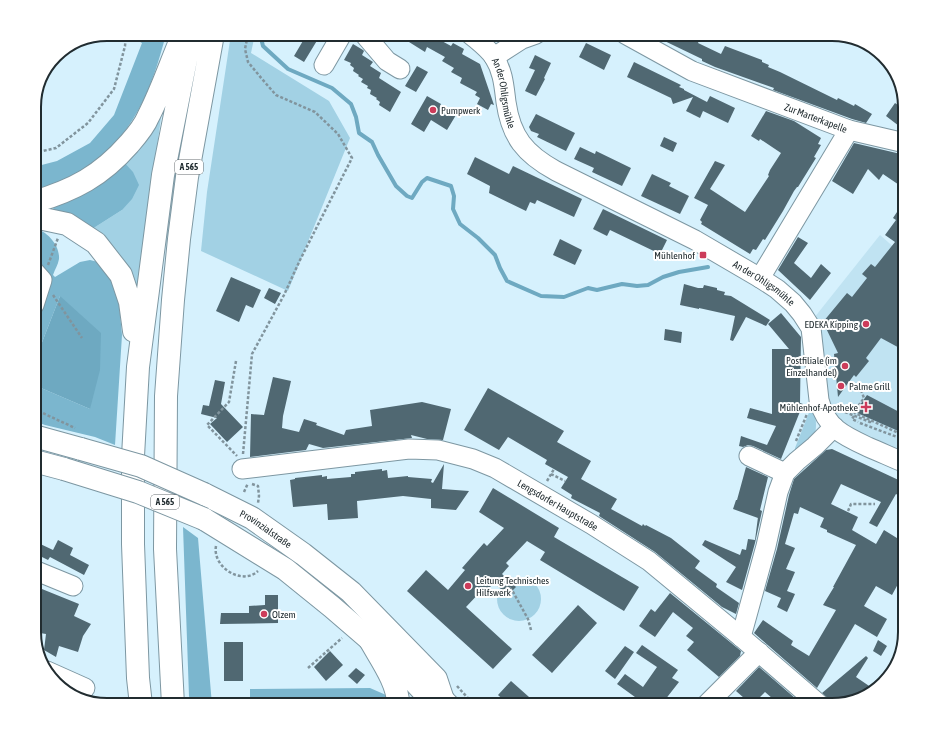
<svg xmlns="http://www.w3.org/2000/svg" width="939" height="739" font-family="'Asap Condensed',sans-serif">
  <rect width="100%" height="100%" fill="#d6f1fd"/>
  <path fill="#c0e3f2" d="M880,235L905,257V461L826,415L814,318Z"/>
  <path fill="#a2d1e4" d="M231,34H255L251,53L329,101L350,138L288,291L201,251L207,192Z
    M163,104L135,303L89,231L122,210L121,159Z
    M810,410H814C816,418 818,432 812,439C808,444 800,447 795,451V448Z
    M497 599a22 22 0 1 1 44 0a22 22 0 1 1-44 0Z"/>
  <path fill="#7bb6ce" d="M126,34H166C152,89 133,139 82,170C75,174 68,180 61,182C52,185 43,187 34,189V167L57,161L90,143L114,115L142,43Z
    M121,159L133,172L139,185L132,199L122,210L89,231L54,212L53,207Z
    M34,228C47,231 60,245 59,259C58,265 55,269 53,275L55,277L80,262L90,260L98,262L109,275L119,303L122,335L115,445L95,437L45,425L34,421V385L90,409L60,296L34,363Z
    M183,527L198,538L212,705H191L189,696Z
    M370,688L386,695L384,705H250V689Z"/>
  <path fill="#6ea9c1" d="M60,296L101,333L100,370L90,409L34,385V363Z"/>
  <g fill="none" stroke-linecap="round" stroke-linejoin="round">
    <path stroke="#6ea9c1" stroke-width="4" d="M260,34L263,46L288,69L332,88L351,104L356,117L359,133L372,142L378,155L396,186L407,196L412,198L422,182L427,178L451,186L454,196L453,209L460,224L478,238L495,255L500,268L507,281L541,296L564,297L588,288L597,290L622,284L637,286L648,285L663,277L679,272L708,267"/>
  </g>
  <path fill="#506872" d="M307,34H321L304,62L294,56Z
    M413,34H429L451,46L453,43L464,49L462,54L480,64L494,105L491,104L488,110L477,104L480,98L475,95L477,92L460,83L462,78L451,72L454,68L442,61L445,57L427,47L425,52L409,42Z
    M650,34H702L698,43L721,54L725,46L762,60V62L769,65L768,67L780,72L837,100L838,98L854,106L855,104L872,114L866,123L852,119L773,90L774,88L715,67L702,61V59Z
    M586,43L611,55L604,70L579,57Z
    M353,44L363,50L364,51L362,55L373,62L370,66L381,73L379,78L401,92L390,112L379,105L380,102L376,99L377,98L370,94L371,90L367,88L368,86L361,82L363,79L358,76L359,75L353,71L354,68L350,65L351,63L344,60Z
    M535,55L551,63L544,78L545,79L536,96L525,91L535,70L529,68Z
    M634,62L681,85L679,87L684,89V90L707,102L710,96L735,108L728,123L703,111L700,118L686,111L693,97L673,104L671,98L627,77Z
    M417,66L428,72L416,92L405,86Z
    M427,96L441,104L440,106L456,115L447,130L431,120L424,132L411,124Z
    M895,103L905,110V118L899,126L886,116Z
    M766,111L794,121L821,138L818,144L821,145L814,157L816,158L798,187H797L794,191L783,211L765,240L763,239L756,250L753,249L750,254L701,224L702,222L700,220L708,205L694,198L715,161L725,165L710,189L745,212L769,176L768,175L770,170L781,153L760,139L759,141L751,136Z
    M536,114L575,133L566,151L537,137L539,134L531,131L529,127Z
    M664,137L677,143L673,152L660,146Z
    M854,143L905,155V189L883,174L879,180L868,169L853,194L832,181Z
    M580,147L595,154L596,151L631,168L622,186L592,172L594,168L574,159Z
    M475,157L509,174L513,166L582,199L574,217L537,200L535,204L530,202L526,211L489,193L490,186L467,174Z
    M652,174L671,183L669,186L689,196L680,214L641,196Z
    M905,200V351L881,338L866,358L869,361L856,377L854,375L838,397L834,354L838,353L823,322L847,293L852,297L867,278L862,274L871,264L875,267L895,242L885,235L896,220L893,218Z
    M603,209L667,240L660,254L610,230L607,236L593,229Z
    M798,237L808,243L794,263L811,278L821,264L831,273L810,300L778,270Z
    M560,239L582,250L575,265L553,255Z
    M231,277L261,290L253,308L246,305L239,322L216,311Z
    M684,284L698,288H703L704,285L717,288V290L725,292L724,295L731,296L770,320L766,326L746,317L733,341L730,340L735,316L699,308V309L680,305Z
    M269,288L281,293L275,304L264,298Z
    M781,313L801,337L800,403L803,404L781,459L753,446L748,445L743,447L739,446L741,436L767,445L776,426L747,418L750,408L772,414V349H789L768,324Z
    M665,329L682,332L681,343L664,340Z
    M273,377L291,381L283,416L282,428L299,432L304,419L317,423L316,425L344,435L346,430L372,426L370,410L422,402L451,409L443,440L427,439L411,435L412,438L323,448L309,444L306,450L250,457L251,414L264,415Z
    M215,380L225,382L221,404L243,427L227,442L210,424L217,418L201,414L203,405L209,406Z
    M488,388L564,431L557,442L591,461L581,479L617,499L611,509L642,526L643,524L645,526L646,525L671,538L700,561L695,568L717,584L716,587L739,603L736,614L722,607L655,552L599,516L600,513L571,498L572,495L561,488L568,477L545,464L547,460L508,437L499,450L464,430Z
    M867,395L905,415V434L855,412Z
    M832,449L905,483V499L896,494L877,527L869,523L881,502L841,484L831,504L858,517L852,530L876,544L884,530L905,543V571L892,595L876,586L864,606L887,619L877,637L855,624L817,688L754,633L763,620L793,641L791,645L809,656L836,610L823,605L834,587H833L856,545L827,532V530L820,527L824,518L800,507L798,514L794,513L785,544L795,548L786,569L795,572L787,591L795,594L787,612L777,607L781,598L765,591L777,549L789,495L794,479L826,450Z
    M444,464L442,489L469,491L456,510L431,508V499L403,496L357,501L358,518L328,520L327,504L293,507L290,480L295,479V478L322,475V477L327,476V479L351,477V474H355V472L382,469V471L387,470L388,478L408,476V477L432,479L431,482L433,483Z
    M746,467L768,477L760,510L762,511L755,543L742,590L726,582L736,567L702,545L705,540L740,555L742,549L746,550L748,539L755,540L758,517V518L733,509L736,500H737Z
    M493,488L559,528L554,537L639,587L624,611L540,560L545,552L527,541L506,563L509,566L502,574L516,587L508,595L494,583L487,590L484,588L466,607L512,649L493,669L407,591L426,570L448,590L465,570L462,568L484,543L487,546L504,528L479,512Z
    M58,540L73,548L70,555L89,565L84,575L50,557L48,560L34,553V541L53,550Z
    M37,587L79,604L74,616L91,624L83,636L78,652L59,646L56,657L44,650L46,634L34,632V591Z
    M670,593L741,651L740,656L719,677L687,650L694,642L686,636L693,628L673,612L655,637L639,626L651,609L655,612Z
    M265,595H278V623L220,624L221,613H249V606L265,605Z
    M578,605L597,623L552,673L532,655Z
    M878,640L887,646L881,656L873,651Z
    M224,642H243V681H224Z
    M642,645L678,670L672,678L679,682L661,705H646L617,684L625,674L643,687L657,667L636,653Z
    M625,646L634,652L615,679L605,671Z
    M330,651L343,665L326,681L314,667Z
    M866,656L868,658L856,677L875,690L864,698L859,699L855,696L851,701L834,705L822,693Z
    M759,667L803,705H780L765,692L752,705L736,691Z
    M356,668L365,675L357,684L348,676Z
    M511,681L538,705H509L498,695Z"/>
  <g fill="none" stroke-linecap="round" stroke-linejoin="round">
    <g stroke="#7d97a2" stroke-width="21">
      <g id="minor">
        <path d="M364,34L387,61L400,69"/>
        <path id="s1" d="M470,34C478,41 488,48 494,57C503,71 504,86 506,102C511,137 525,154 556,171L695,240L760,278L777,289L793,303L802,314L811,328L819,400C826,428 844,436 868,447C880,452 893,458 905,463"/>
        <path id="s2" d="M625,34L692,71L849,130L760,278"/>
        <path d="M494,57L522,39L536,34"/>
        <path d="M324,65L342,34"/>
        <path d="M849,130L905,143"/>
        <path d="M34,305L42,280L34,271"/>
        <path d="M749,456L785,473"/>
        <path id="s3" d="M242,469L409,449L438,450L473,459L495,468L591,524L649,561L741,637L820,705"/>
        <path d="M34,570L73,586"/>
        <path d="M741,637L766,546L778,492L785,473L797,461L815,446L834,427"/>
        <path d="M47,671L85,688"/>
        <path d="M706,705L759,652"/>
      </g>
    </g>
    <g stroke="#7d97a2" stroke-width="24">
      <g id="major">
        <path d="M34,436L81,449"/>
        <path d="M34,461L64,469"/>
        <path id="s4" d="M204,494L252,518L303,554L351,592L436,679L443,700"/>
        <path d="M204,519L285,569L332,607L397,663L424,692L443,700L448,705"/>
      </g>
    </g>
    <g stroke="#7d97a2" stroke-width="24">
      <path id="highway" d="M34,202C74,190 101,176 129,144C136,136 144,127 148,117C160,94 169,68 179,44
        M34,217L67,224L96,243L121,275L130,302L134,331
        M370,640C380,658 399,684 398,705
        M141,705L138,678L133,544V456L138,367L163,175L191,34
        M173,705L165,549L166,396L173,300L179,239L187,177L213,34
        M438,705L443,700"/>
    </g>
    <path stroke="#81949d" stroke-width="2.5" stroke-dasharray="3 2" stroke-linecap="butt" d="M34,153L56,148L88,123L114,89L125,46L126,34
      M48,265L58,238
      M53,295L82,338
      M236,361L229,402L207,425L237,456
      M861,390L864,398L854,412L855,413L905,436
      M34,409L75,428
      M845,412L870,422L871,421
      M854,416L852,419L858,422
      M860,423L905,440
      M796,441L807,414
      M243,454L252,354L284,295L300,260L352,158L338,134L315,112L276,95L262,79L248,62L245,49L248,34
      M551,474L565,481
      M547,481L554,469
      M252,484L258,486L259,496L258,503
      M244,492L248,483
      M848,511L851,504H875
      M216,546C212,567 242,586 258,571
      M498,578L512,590L528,619L531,630
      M308,668L342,638
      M457,686L474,705"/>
    <use href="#minor" stroke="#fff" stroke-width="19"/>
    <use href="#major" stroke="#fff" stroke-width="22"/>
    <use href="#highway" stroke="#fff" stroke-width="22"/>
    <g stroke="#7d97a2" stroke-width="24" stroke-linecap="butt">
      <path id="major-bridge" d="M81,449L141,466L204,494
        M64,469L138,492L204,519"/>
    </g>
    <use href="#major-bridge" stroke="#fff" stroke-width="22"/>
  </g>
  <g fill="#cc3c5a" stroke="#fff" stroke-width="1.5">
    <circle cx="433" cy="110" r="4"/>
    <rect x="699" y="251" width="8" height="8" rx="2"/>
    <circle cx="866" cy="324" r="4"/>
    <circle cx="845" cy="366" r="4"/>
    <circle cx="841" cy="386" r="4"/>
    <path d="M864 401h4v4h4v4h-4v4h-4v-4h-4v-4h4z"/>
    <circle cx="468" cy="586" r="4"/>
    <circle cx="264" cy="614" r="4"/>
  </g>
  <g text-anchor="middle" stroke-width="4" stroke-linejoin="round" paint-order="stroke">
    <g fill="#fff" stroke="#646b6e" stroke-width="1">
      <rect x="175" y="160" width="28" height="14" rx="3"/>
      <rect x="151" y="495" width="28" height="14" rx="3"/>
    </g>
    <g font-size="9" font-weight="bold" fill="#212c30">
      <text x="189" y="170">A 565</text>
      <text x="165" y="505">A 565</text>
    </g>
    <g font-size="10" fill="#212c30" stroke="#fff">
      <text dy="4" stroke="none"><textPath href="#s1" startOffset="71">An der Ohligsmühle</textPath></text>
      <text dy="4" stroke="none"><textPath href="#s2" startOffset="209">Zur Marterkapelle</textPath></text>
      <text dy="4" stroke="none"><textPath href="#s1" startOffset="406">An der Ohligsmühle</textPath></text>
      <text dy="4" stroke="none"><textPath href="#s3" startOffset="330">Lengsdorfer Hauptstraße</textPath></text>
      <text dy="4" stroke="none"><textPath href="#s4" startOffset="71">Provinzialstraße</textPath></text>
    </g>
    <g font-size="10" fill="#212c30" stroke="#fff" text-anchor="start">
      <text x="441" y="114">Pumpwerk</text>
      <text x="695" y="259" text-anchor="end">Mühlenhof</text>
      <text x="858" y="328" text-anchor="end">EDEKA Kipping</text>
      <text x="837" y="364" text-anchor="end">Postfiliale (im<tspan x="837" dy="12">Einzelhandel)</tspan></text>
      <text x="849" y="390">Palme Grill</text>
      <text x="858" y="411" text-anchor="end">Mühlenhof-Apotheke</text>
      <text x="476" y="584">Leitung Technisches<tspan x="476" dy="12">Hilfswerk</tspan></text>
      <text x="272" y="618">Olzem</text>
    </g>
  </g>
  <path d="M0 0H939V739H0ZM107 41H832A66 66 0 0 1 898 107V632A66 66 0 0 1 832 698H107A66 66 0 0 1 41 632V107A66 66 0 0 1 107 41Z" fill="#fff" fill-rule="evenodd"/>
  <path fill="none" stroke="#212c30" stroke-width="2" d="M107 41H832A66 66 0 0 1 898 107V632A66 66 0 0 1 832 698H107A66 66 0 0 1 41 632V107A66 66 0 0 1 107 41Z"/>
</svg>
